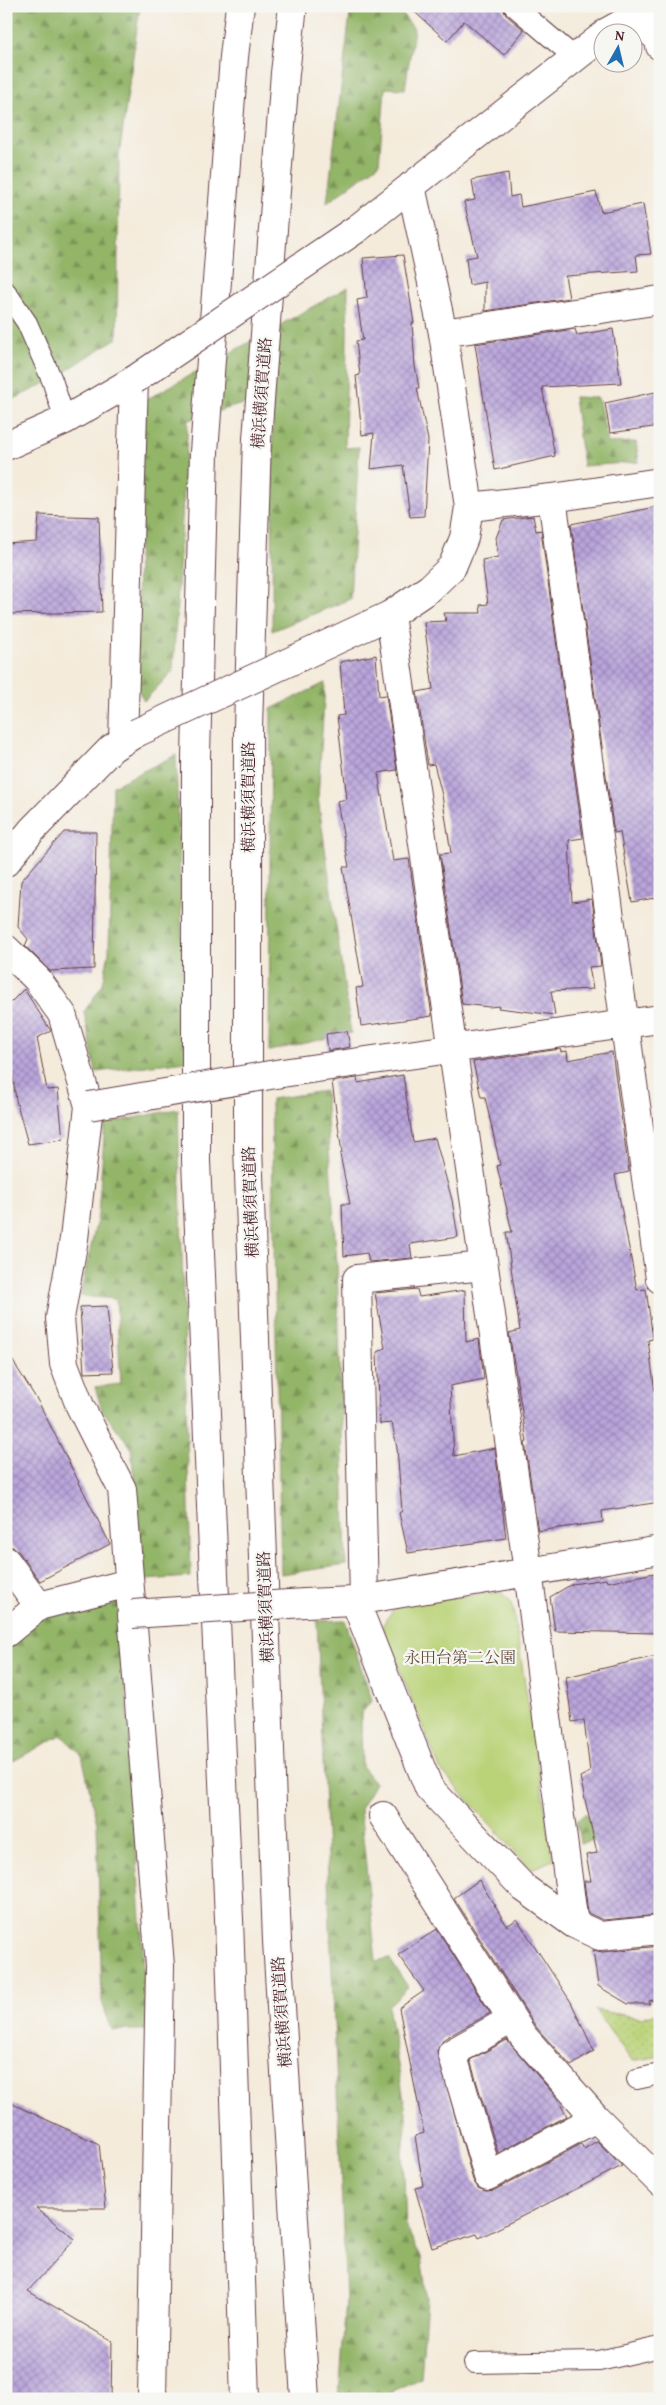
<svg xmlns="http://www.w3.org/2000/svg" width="666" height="2405" font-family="'Gentium Book Plus','Noto Serif JP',serif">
  <defs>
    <pattern id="grass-dots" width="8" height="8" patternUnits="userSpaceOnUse" patternTransform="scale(1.25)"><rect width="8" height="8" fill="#bad378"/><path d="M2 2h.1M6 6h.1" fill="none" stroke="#a1b568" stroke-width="1.8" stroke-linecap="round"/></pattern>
    <pattern id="forest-firs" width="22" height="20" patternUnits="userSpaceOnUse" patternTransform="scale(1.25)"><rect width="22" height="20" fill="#93b568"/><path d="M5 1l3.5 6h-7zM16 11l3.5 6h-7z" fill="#7a9356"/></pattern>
    <pattern id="building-cross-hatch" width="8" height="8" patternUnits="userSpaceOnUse" patternTransform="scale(1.25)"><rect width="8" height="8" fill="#baa5dc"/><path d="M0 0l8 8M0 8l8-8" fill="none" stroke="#9986b3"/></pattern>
  </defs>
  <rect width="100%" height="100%" fill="#f6f6f2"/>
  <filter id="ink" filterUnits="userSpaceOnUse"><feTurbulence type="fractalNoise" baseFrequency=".02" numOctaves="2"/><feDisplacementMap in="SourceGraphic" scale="10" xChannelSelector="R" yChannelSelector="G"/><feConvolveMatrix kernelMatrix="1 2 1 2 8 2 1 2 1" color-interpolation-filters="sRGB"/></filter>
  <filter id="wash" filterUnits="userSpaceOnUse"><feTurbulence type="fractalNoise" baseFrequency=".0096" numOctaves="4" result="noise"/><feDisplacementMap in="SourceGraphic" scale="20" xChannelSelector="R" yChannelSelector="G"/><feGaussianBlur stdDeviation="1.12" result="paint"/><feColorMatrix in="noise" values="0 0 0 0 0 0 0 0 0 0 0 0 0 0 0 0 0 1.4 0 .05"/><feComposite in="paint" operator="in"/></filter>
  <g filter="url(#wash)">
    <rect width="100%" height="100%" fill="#f4ebdb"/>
    <path fill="url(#grass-dots)" stroke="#827952" d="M595,2010L641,2018L660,2012V2056L632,2061Z"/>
    <path fill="url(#forest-firs)" stroke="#6e6a4a" d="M6,6H140L119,156L117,338L52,380L6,403Z
      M351,6H396L414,29L405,89L385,88L379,164L327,203Z
      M348,287L345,448L359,447L350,599L272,631L273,395L188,420L173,671L144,701L135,684L142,402Z
      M574,397L598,398L608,443L636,442L639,462L583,466Z
      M325,683L318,798L351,1033L269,1051L271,709Z
      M176,755L186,1061L96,1072L84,1012L103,984L109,952L113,786Z
      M325,1091L337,1264L346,1565L281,1574L271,1099Z
      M178,1109L191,1577L144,1580L131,1447L102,1410L95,1387L121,1384L116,1299L80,1296L98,1215L105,1124Z
      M120,1595L148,2030H112L102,2002L97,1824L82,1755L61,1735L6,1765V1646L44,1614Z
      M345,1620L372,1700L361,1714L362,1767L375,1783L360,1809L376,1961L389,1958L408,1987L388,2006L407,2118L403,2153L406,2227L421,2257L427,2297L421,2378L392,2391L393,2399H339L346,2300L317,1621Z
      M586,1813L590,1824L648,1815L652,1831L580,1843L577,1820Z"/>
    <path fill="#bad378" stroke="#827952" d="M501,1592L512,1603L553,1860L531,1869L440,1769L382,1626L397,1604Z"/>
    <g id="blocks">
      <path fill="url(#building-cross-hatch)" d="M408,6H502L506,15L524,30L504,55L464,21L447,41Z
        M508,173L510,197L519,195L521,207L596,192L601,212L643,204L651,254L636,255L638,271L565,276L569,298L485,311V282L469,285L466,258L477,256L464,202L475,200L472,180Z
        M403,255L414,323H412L415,366L419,388H417L428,440L424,516L410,517L403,465L371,469L374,433L362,435L356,376L360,375L356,341L363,340L357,300L367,298L363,258Z
        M575,329L577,335L613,329L621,383L542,387L555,456L495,470L475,344Z
        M660,391V426L610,433L605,403Z
        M660,506V897L632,902L620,832L614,833L571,524Z
        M39,515L99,517L102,612L6,614V544L37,542Z
        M533,516L536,531L541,530L583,838L569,840L572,902L592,899L601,966L589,967L593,989L551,991L555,1015L498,1008L499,1006L489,1007L462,1004L440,854L451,853L442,795L434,764L428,765L417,692L433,689L424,622L446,621L444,613H481L480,605L488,604L482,560L498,557L496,538L503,520Z
        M376,655L379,696L386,695L397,770L378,773L393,861L409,859L432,1016L361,1026L356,988L363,987L343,867H349L337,801L347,799L337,716L344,715L340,662Z
        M64,832H96L94,969L50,971L25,946L28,939L18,927L21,881Z
        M24,989L51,1031L37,1038L47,1090L58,1089L63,1139L28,1144L16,1100L12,1070H6V1007Z
        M347,1031L350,1047L328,1051L326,1034Z
        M560,1049L561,1052L567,1051L568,1060L612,1052L629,1172L615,1175L637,1290L646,1289L653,1339L648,1340L660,1429V1502L602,1511L603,1522L538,1531L525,1443L527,1442L509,1333L520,1330L506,1232H512L497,1166L500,1165L485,1097H481L473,1062Z
        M403,1075L413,1142L435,1138L452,1200L458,1237L410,1244L412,1258L369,1262L367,1253L344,1256L342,1204H350L340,1154L342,1153L332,1082L357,1078L358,1083Z
        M417,1289L419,1297L465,1290L466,1342L479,1339L484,1379L450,1386L454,1456L495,1448L506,1538L408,1553L399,1513L402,1511L397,1448L392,1423L380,1424L377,1352L385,1348L375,1293Z
        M107,1306L113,1372L84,1373L80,1307Z
        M6,1350L39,1403L110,1544L40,1581L19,1552L13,1547L6,1546Z
        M660,1572V1633L555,1631L550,1597L572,1584L606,1579L607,1582Z
        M660,1655V1915L603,1920L588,1913L584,1881H591L586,1855L597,1853L580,1777L590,1772L584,1720L572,1722L566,1677Z
        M479,1880L507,1926L517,1919L571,2002L594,2051L571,2066L536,2027L454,1898Z
        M437,1929L490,2013L444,2039L437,2051L473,2180L478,2188L486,2191L495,2190L581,2144L584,2149L597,2141L622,2166L479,2238L477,2234L432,2248L415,2188L423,2186L415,2136L424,2133L399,2008L424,1991L398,1955Z
        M660,1946V1998L649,2001L650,2004H628L598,1986L593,1950L602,1952Z
        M507,2040L557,2098L567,2116L498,2153L470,2060Z
        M6,2101L99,2144L106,2208H36L75,2239L28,2291L112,2341L111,2399H6Z"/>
    </g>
  </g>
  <g filter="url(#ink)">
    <use href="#blocks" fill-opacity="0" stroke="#643e45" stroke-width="1"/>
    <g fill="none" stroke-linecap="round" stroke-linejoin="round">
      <g stroke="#643e45" stroke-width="22">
        <path id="service" d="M514,6L574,57
          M6,292L27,323L52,380L65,420
          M637,2079L660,2074
          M474,2363L599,2361L660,2347"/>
      </g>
      <g stroke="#643e45" stroke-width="30">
        <path id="minor" d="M637,6L633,17L659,39L660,46
          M443,333L660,300
          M552,498L660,1279
          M469,507L552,498L660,482
          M390,615L528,1571L574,1924
          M123,741L134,380
          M6,949L37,979L62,1014L89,1106L74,1239L60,1318L64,1364L80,1406L122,1489L160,1966L152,2399
          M282,1073L660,1019
          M6,1561L39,1606L129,1583
          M364,1600L357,1279L484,1266
          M355,1601L429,1788L524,1888L574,1924L600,1936L660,1930
          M305,1603L355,1601L660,1550
          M6,1633L39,1606
          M383,1816L523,2036L596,2118L660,2182
          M512,2019L452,2053L488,2176L596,2118"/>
      </g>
      <g stroke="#643e45" stroke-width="30">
        <path id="tertiary" d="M607,32L654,6
          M358,228L604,35
          M6,446L65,420L134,380
          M317,649L390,615L430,588L452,567L464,538L469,507L443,333L411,186
          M6,862L32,830L112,748L136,733"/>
      </g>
      <g stroke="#643e45" stroke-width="30">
        <path id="motorway" d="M240,6L234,57L204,452L196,756V1161L229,1919L245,2399
          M293,6L285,73L257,439L248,728V1147L277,1941L305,2399"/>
      </g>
      <use href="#service" stroke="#fff" stroke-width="20"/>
      <use href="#minor" stroke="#fff" stroke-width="28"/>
      <use href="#tertiary" stroke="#fff" stroke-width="28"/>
      <use href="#motorway" stroke="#fff" stroke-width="28"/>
      <g stroke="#643e45" stroke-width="30" stroke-linecap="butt">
        <path id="minor-bridge" d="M89,1106L282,1073
          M132,1614L305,1603"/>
      </g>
      <g stroke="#643e45" stroke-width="30" stroke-linecap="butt">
        <path id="tertiary-bridge" d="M134,380L358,228
          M136,733L317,649"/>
      </g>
      <use href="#minor-bridge" stroke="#fff" stroke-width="28"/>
      <use href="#tertiary-bridge" stroke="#fff" stroke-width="28"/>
    </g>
  </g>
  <g text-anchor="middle" stroke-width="4.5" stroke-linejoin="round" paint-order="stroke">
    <g font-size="16" fill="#4a1f2b" stroke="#f6f6f2">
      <text transform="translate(261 393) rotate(-86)" y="6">横浜横須賀道路</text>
      <text transform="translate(248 797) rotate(-90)" y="6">横浜横須賀道路</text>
      <text transform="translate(250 1202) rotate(-92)" y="6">横浜横須賀道路</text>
      <text transform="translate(265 1607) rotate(-92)" y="6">横浜横須賀道路</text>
      <text transform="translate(281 2012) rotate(-94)" y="6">横浜横須賀道路</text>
    </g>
    <g font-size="16" fill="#664c3e" stroke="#f6f6f2">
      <text x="460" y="1663">永田台第二公園</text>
    </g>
  </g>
  <rect width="666" height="2405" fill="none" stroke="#f6f6f2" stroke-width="25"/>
  <g transform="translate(618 48) rotate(8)"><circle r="24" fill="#f6f6f2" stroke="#b1a0a2"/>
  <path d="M0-4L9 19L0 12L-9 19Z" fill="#1f6fb2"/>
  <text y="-8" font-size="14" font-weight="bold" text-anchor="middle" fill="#4a1f2b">N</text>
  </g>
</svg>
